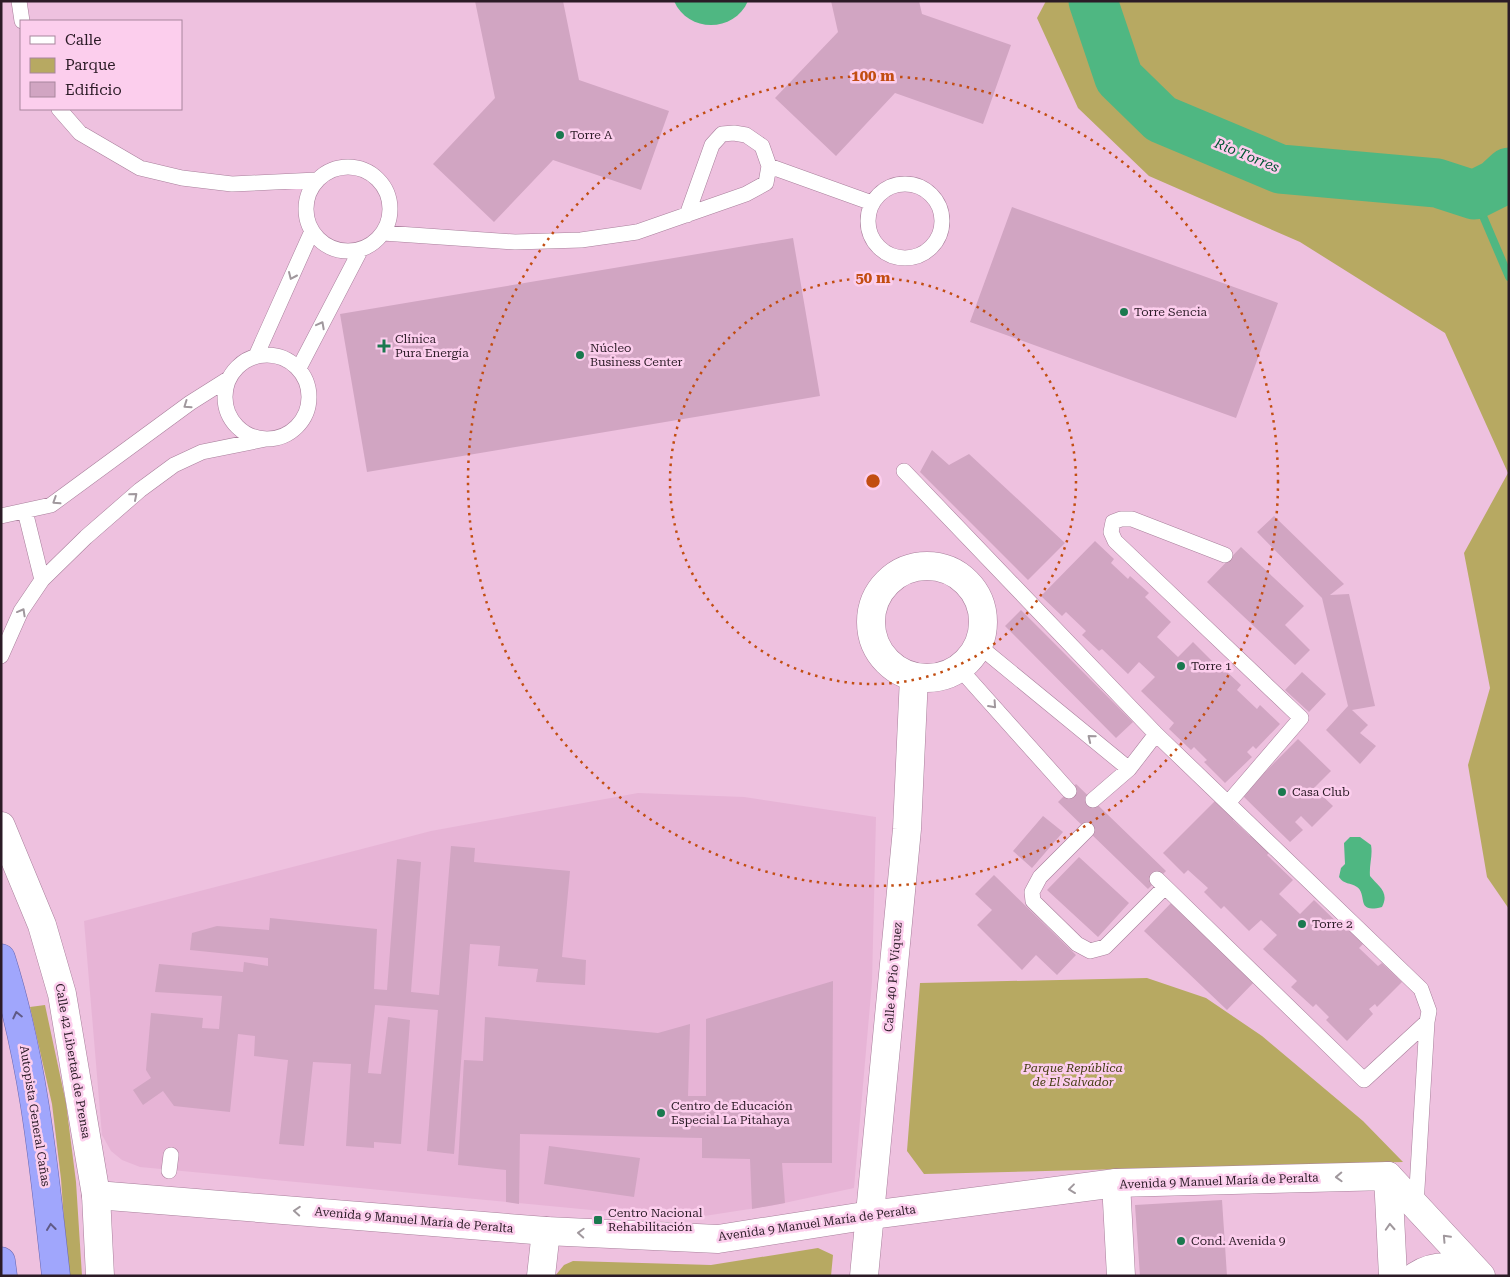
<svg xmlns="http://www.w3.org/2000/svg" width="1510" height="1277" font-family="'Roboto Serif',serif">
  <rect width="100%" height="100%" fill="#eec1df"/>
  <path fill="#e7b4d6" d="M638,793L744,797L876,817L872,982L854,1188L775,1205L685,1219L140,1167L122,1160L111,1151L102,1135L84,921L431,831Z"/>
  <path fill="#b7a962" d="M1046,1H1509V909L1487,877L1468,765L1490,688L1464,553L1508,473L1445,333L1300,242L1149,176L1078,108L1037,18Z
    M1147,978L1206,998L1262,1036L1363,1121L1403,1162L924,1174L907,1151L920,983Z
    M45,1005L66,1103L76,1182L82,1276H68L61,1179L52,1104L30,1007Z
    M818,1248L833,1255L831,1276H555L564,1265L573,1261L711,1265Z"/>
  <path fill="#4fb782" d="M674,1H748C734,33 688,33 674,1Z
    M1350,837H1360L1371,845C1373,855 1369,865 1370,876C1378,886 1390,892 1382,907C1355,914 1368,895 1357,887C1350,882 1344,885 1339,877L1341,868L1345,864L1344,843Z"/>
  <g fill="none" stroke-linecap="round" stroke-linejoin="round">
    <path stroke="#4fb782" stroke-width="8" d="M1474,195L1509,277"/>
    <path stroke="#4fb782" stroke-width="49" d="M1093,1L1119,78L1161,119L1280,169L1437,183L1474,195L1496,184L1509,172"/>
  </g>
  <path fill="#d1a5c2" d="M475,1H563L579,80L669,111L641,190L553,160L494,222L433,164L495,98Z
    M831,1H919L922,14L1011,45L983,124L895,93L836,156L775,98L838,32Z
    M1012,207L1278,303L1236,418L970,322Z
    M793,238L820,396L367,472L340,314Z
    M932,450L949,465L969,454L1065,543L1028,580L920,472Z
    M1274,516L1344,584L1330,595L1349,594L1375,706L1352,710L1368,725L1360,733L1376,746L1360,764L1326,730L1348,706L1322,598L1257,532Z
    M1095,541L1114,559L1111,563L1128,579L1130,576L1149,593L1145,597L1171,622L1157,637L1178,657L1193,642L1224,673L1226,671L1241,685L1237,690L1257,709L1260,705L1280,724L1256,749L1253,746L1247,752L1252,757L1225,783L1204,762L1207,760L1194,747L1191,750L1169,729L1174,723L1141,691L1155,677L1139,662L1128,674L1102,649L1099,651L1082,635L1086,631L1066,612L1062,616L1041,596Z
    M1241,547L1304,606L1285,625L1310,650L1295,665L1207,582Z
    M1021,610L1133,722L1116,738L1005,626Z
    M1302,672L1326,694L1309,712L1285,690Z
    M1298,739L1331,771L1314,788L1333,806L1312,827L1301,816L1295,822L1303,830L1290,842L1242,795Z
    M1076,784L1166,871L1148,889L1058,802Z
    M1217,799L1236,817L1233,820L1250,836L1253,833L1271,851L1267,855L1293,880L1279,894L1300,914L1314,900L1346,931L1349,928L1364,943L1359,948L1378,966L1382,963L1402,982L1377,1007L1375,1004L1369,1009L1373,1014L1347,1041L1326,1020L1329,1017L1316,1004L1313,1007L1291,987L1297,981L1263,949L1277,935L1261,920L1249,931L1224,906L1221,909L1204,892L1208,888L1188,870L1184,874L1163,853Z
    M1043,816L1063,832L1032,868L1013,851Z
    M451,846L475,848L474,862L570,871L562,957L586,960L585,985L536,982L538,969L498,966L500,946L470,944L454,1154L427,1151L438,1010L375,1005L368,1073L381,1074L388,1017L410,1020L401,1144L374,1142V1148L346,1146L351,1064L313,1062L304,1146L279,1144L288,1060L254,1056L255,1036L238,1034L230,1112L174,1106L163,1091L143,1105L133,1090L151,1078L146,1070L151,1013L203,1018L202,1028L219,1029L222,996L155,992L159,964L243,972L244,962L268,966V958L190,950L192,933L217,926L269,930L270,918L377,929L374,989L387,990L397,859L421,862L411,992L439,995Z
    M1079,857L1129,903L1098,937L1047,890Z
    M994,875L1076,955L1057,975L1036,955L1022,970L977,925L992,910L975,894Z
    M1173,901L1257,979L1227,1010L1144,931Z
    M833,981L832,1163H782L785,1203L752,1209L750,1159L702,1158V1138L520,1134L519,1204L506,1202V1170L458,1165L464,1060L483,1061L485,1017L658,1033L690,1024L688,1096H706V1019Z
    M549,1146L640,1158L634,1197L544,1184Z
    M1222,1200L1227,1276H1140L1135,1205Z"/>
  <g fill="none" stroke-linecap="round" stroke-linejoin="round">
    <g stroke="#a87f9b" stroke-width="16">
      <path id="service" d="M19,1L22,21
        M59,109L80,133L140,168L182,178L232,184L317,180
        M769,166L872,203
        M306 209a42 42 0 1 1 84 0a42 42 0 1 1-84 0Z
        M868 221a37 37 0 1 1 74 0a37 37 0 1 1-74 0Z
        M383,233L515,242L581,240L637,232L746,194L766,183L769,166L762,146L746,135L734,133L722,134L712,145L687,215
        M225 397a42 42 0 1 1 84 0a42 42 0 1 1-84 0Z
        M256,356L312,231
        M299,368L361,249
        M904,471L1156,734
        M25,511L42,580
        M1,516L51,505L190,403L228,379
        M1225,555L1132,519H1121L1113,522L1111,532L1115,541L1301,718L1228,803
        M979,646L1129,769
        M1,656L21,611L42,580L86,537L140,490L174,465L202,452L266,439
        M960,669L1069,791
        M1093,800L1129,769L1156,734L1421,989L1429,1011L1427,1022L1416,1205
        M1087,830L1040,877L1032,892L1033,901L1077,944L1090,951L1105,947L1165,887
        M1157,879L1364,1080L1427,1022
        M169,1171L171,1155"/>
    </g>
    <g stroke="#a87f9b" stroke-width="29">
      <path id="minor" d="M871 622a56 56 0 1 1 112 0a56 56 0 1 1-112 0Z
        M1,826L42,925L62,994L96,1195L100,1276
        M1388,1176L1481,1276
        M1116,1183L1121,1276
        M541,1276L546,1231
        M864,1276L907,829L914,677
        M1416,1276C1436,1263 1457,1266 1479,1274"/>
    </g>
    <g stroke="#a87f9b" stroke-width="29">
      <path id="tertiary" d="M96,1195L546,1231L718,1239L871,1215L1116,1183L1388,1176L1393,1276"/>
    </g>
    <g stroke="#6766b0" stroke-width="29">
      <path id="trunk" d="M1,958C34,1062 44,1168 56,1276
        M1,1261L3,1276"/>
    </g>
    <use href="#service" stroke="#fff" stroke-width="15"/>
    <use href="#minor" stroke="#fff" stroke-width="28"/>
    <use href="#tertiary" stroke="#fff" stroke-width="28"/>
    <use href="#trunk" stroke="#a0a6fc" stroke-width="28"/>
  </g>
  <defs><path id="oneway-chevron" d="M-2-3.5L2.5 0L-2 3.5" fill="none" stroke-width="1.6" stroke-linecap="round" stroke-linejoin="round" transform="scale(1.25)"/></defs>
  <g stroke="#a0989d">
    <use href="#oneway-chevron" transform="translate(292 276) rotate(114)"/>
    <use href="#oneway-chevron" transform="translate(321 325) rotate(-62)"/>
    <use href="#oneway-chevron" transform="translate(187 405) rotate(145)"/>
    <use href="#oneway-chevron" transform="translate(134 496) rotate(-41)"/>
    <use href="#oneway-chevron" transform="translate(56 501) rotate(147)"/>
    <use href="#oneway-chevron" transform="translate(22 612) rotate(-61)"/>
    <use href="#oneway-chevron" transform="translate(993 705) rotate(48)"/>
    <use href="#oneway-chevron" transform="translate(1091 738) rotate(-141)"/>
    <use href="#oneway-chevron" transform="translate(1339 1177) rotate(178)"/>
    <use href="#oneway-chevron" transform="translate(1072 1189) rotate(173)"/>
    <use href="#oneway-chevron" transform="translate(297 1211) rotate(-176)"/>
    <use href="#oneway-chevron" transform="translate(1390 1227) rotate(-93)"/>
    <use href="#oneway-chevron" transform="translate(581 1233) rotate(-177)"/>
    <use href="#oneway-chevron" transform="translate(1446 1238) rotate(-133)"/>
  </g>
  <g stroke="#605a86">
    <use href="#oneway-chevron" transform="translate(17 1015) rotate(-103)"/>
    <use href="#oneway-chevron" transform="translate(51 1227) rotate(-97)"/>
  </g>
  <g fill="none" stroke="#c24d11" stroke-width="2.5" stroke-dasharray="2.5 5">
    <circle cx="873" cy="481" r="203"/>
    <circle cx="873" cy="481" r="405"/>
  </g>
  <g fill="#1b794f" stroke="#fcceed" stroke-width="2">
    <circle cx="560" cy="135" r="5"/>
    <circle cx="1124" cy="312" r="5"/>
    <path d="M381.5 338.5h5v5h5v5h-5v5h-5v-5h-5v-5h5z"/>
    <circle cx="580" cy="355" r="5"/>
    <circle cx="1181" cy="666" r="5"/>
    <circle cx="1282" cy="792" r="5"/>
    <circle cx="1302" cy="924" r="5"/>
    <circle cx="661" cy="1113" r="5"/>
    <rect x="593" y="1215" width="10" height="10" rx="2.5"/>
    <circle cx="1181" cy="1241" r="5"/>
  </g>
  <g text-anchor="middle" stroke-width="5" stroke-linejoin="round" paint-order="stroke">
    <g font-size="12" fill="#2b1b26" stroke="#fcceed" text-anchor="start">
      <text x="570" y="139">Torre A</text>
      <text x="1134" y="316">Torre Sencia</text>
      <text x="395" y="343">Clínica<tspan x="395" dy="14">Pura Energía</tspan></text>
      <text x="590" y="352">Núcleo<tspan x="590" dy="14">Business Center</tspan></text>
      <text x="1191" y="670">Torre 1</text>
      <text x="1292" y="796">Casa Club</text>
      <text x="1312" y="928">Torre 2</text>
      <text x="671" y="1110">Centro de Educación<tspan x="671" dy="14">Especial La Pitahaya</tspan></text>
      <text x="608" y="1217">Centro Nacional<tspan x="608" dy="14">Rehabilitación</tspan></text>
      <text x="1191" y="1245">Cond. Avenida 9</text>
    </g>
    <g font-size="12" fill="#2b1b26" stroke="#fcceed">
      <text transform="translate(893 977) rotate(-85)" y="4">Calle 40 Pío Víquez</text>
      <text transform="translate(73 1061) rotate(80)" y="4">Calle 42 Libertad de Prensa</text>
      <text transform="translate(35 1116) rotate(81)" y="4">Autopista General Cañas</text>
      <text transform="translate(1219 1181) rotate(-2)" y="4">Avenida 9 Manuel María de Peralta</text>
      <text transform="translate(414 1220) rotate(5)" y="4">Avenida 9 Manuel María de Peralta</text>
      <text transform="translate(817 1223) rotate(-8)" y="4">Avenida 9 Manuel María de Peralta</text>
    </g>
    <g font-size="12" font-style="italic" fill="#443c11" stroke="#fcceed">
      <text x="1073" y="1072">Parque República<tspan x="1073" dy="14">de El Salvador</tspan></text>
    </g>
    <g font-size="14" font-style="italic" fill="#053" stroke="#fcceed">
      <text transform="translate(1247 155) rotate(22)" y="5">Río Torres</text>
    </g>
  </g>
  <circle cx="873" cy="481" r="8" fill="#c24d11" stroke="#fcceed" stroke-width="2.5"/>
  <g font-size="15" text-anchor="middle" font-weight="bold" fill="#c24d11" stroke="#fcceed" stroke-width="5" stroke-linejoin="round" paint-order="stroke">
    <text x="873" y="81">100 m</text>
    <text x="873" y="283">50 m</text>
  </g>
  <rect width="1510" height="1277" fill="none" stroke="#2b1b26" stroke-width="5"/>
  <rect x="20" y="20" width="162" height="90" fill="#fcceed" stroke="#a8869d"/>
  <rect x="30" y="36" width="25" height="8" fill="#ffffff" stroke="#a8869d"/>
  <text x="65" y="45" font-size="15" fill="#2b1b26">Calle</text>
  <rect x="30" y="58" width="25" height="15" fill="#b7a962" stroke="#a8869d"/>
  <text x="65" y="70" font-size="15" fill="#2b1b26">Parque</text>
  <rect x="30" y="82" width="25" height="15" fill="#d1a5c2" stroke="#a8869d"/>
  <text x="65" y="95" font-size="15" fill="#2b1b26">Edificio</text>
</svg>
